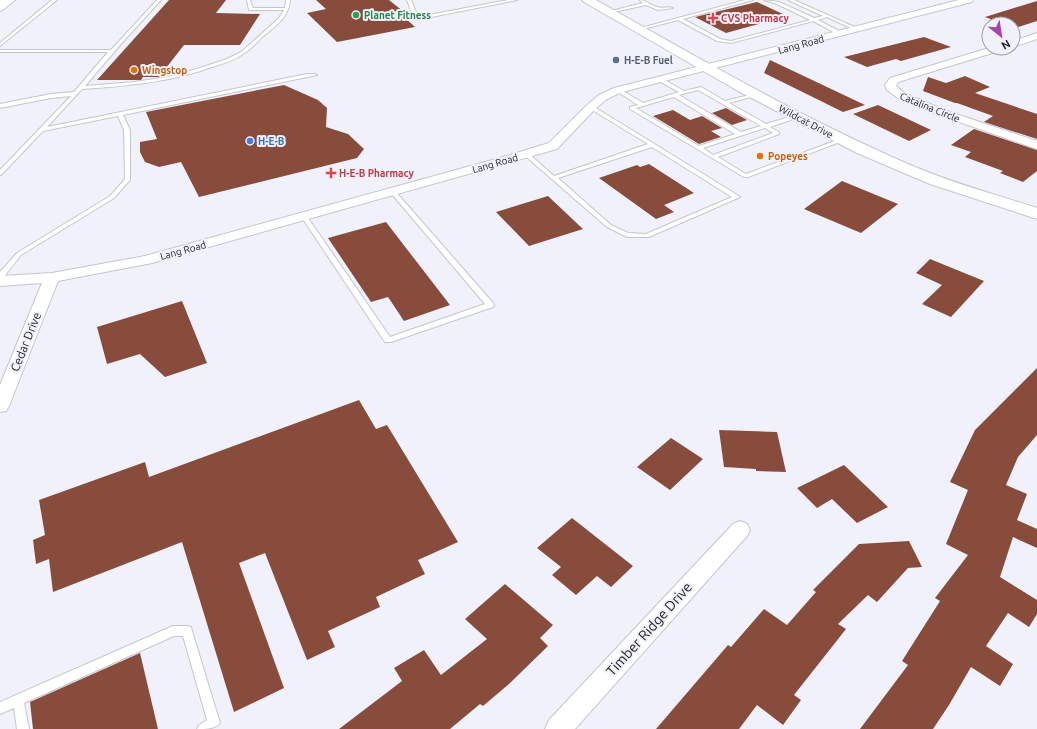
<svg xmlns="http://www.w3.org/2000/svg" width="1037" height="729" font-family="Ubuntu,sans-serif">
  <rect width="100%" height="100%" fill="#f0f1fb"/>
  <path fill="#884c3c" d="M169,0H226L216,13L260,14L240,45H184L159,77H143L141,80H97Z
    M316,0H389L409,16L404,17L415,27L337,42L307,13L326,9Z
    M1037,1V21L1015,28L1013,27V24H1004L985,17Z
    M757,2L787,16L726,33L695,17Z
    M924,37L951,47L901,61L896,59L867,67L844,57Z
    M770,60L865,105L843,112L764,73Z
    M965,76L990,87L975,93L1037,114V139L984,122L993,116L957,103H955L923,91L928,77L946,83Z
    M284,85L318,100L327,108L326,127L348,134L364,149L357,158L199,197L181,162L159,167L145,162L140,152V142L157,139L146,112Z
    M878,105L931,130L909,141L853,114Z
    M726,108L747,120L732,125L712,113Z
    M673,110L690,120L702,116L722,128L711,131L721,137L699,144L653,116Z
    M974,129L1037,150V171L1023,182L1000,173L1003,171L965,157L971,152L951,145Z
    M649,164L694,193L664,205L674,212L656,219L599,178L637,165L640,167Z
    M842,181L898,204L861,233L804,209Z
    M548,196L583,229L529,246L496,212Z
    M386,222L450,305L404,321L388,297L371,302L328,238Z
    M930,259L984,281L951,317L922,304L942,285L916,273Z
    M182,301L207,363L165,377L140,354L107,364L97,327Z
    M1037,368V435L1018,457L1006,485L1027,494L1017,520L1037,529V548L1013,537L1000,577L1037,600V614L1029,627L1008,613L986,646L1013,664L1000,686L971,667L949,705L933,729H860L908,665L902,661L940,601L935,598L968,555L946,544L968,490L950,482L975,430Z
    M359,400L376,429L387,425L458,542L418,560L425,574L376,597L380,607L328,631L335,647L307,660L265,553L239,563L284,688L234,712L182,542L53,592L49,559L36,564L33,540L45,535L39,500L145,462L149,477Z
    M719,430L777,432L786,472L756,471V469L724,467Z
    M671,438L703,459L670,490L637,467Z
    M844,465L888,507L857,523L832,499L817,508L797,488Z
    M572,518L633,566L611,587L597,576L576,595L552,575L561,567L537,548Z
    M909,541L922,567L908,568L877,602L868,595L838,624L846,629L794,695L801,700L783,725L757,705L739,729H656L728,645L731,647L764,609L787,625L816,592L813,590L859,544Z
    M505,584L553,625L540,638L548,646L509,684L483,706L480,704L450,729H339L402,681L394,668L424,650L441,675L487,639L465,619Z
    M140,653L158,729H33L30,702Z"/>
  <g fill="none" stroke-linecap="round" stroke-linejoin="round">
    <g stroke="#c4c6cf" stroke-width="2">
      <path id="service" d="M52,0H57L0,46V43Z
        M157,0H161L120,45L85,86L134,82L168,77L200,68L227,59L241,52L247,47L279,18L284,10H249L247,0H251L250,1L253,8H285L286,0H290C289,16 278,24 266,34C258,40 252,49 243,54C235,60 225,63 215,66C172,82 128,86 82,89L47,127L307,74H315L317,75L123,115L130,130V180L114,198L21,255L3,278H0V272L17,253L110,196L125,179L124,130L118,116L43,131L2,174L0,175V170L71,96L51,98L0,108V104L51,94L74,92L108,52H0V50H111Z
        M407,0H411L418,17L508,0H517L416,20L414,19Z
        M639,0C646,0 650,5 657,7C662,9 668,6 673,8L658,10L646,5L609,13L607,12L643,3Z
        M745,0H753L683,19L720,39L731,41L810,20L777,4L764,0L779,2L814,18L823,16L788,0H794L859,29L855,30L827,17L818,20L843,33V35H839L813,21L731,43L717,41L678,20L639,30L637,29Z
        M659,79H663L684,91L701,87L725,101L758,93V95L729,103L766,124L796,115H800V117L770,127L779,132V134L718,157L746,174L840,139L845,140L748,177H744L630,109V107L638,105L615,90L620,89L643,103L679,92L659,81ZM698,90L761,126L741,132L679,95ZM674,97L735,134L699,146L636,108ZM765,128L773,133L713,155L703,148Z
        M591,105L739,196L740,197L649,237H627L607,227L523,154L528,153L554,176L648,144L589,108L588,107ZM652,147L732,197L646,234L628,233L611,225L558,178Z
        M393,190L395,191L493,303L494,305L493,307L391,342H385L301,216L302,215H306L390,337L485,304L391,193V191Z
        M173,626H187L191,627L192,631L220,723C216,729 205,729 197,729L199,725L207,720L183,636H174L24,703L29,729H17L14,708L0,714V702Z"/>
    </g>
    <g stroke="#c4c6cf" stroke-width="2">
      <path id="minor" d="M959,0H973L972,2L622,92L607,99L595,109L557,149L152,263L58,281L9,406L6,411L0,412V385L42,283L0,286V276L52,273L145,256L503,157L549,143L587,105L599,95L614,88Z
        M1037,33V39L1013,47V41Z
        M989,48H1003L1002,50L898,82L896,86L906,94L947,111L1037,141V149L939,115L898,98L887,90L885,85L890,78Z
        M740,521L747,524L750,530L747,536L575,729H545L549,720L733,524Z"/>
    </g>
    <g stroke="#c4c6cf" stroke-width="2">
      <path id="secondary" d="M2,0H15L4,9L0,11V1Z
        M582,0H596C698,58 800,117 908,164C949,182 994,194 1037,208V219L930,184L857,153L738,91L584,2Z"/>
    </g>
    <g stroke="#c4c6cf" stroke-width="2">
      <path id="motorway" d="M0,0H8L4,4L0,5Z"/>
    </g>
    <use href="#service" fill="#fff" fill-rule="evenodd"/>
    <use href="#minor" fill="#fff" fill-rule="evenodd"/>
    <use href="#secondary" fill="#fff" fill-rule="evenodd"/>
    <use href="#motorway" fill="#fff" fill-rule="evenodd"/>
  </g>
  <circle fill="#2e9e5b" stroke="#f0f1fb" stroke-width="1.5" cx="356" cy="15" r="4"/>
  <g fill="#e0444e" stroke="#f0f1fb" stroke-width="1.5">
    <path d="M711 12h4v4h4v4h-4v4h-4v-4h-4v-4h4z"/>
    <path d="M329 167h4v4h4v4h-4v4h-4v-4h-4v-4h4z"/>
  </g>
  <circle fill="#5c6f8a" stroke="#f0f1fb" stroke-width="1.5" cx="616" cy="60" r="4"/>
  <g fill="#e8710a" stroke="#f0f1fb" stroke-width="1.5">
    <circle cx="134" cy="70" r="4"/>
    <circle cx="760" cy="156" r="4"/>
  </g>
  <circle fill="#3f7fe0" stroke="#f0f1fb" stroke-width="1.5" cx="250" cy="141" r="4"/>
  <g text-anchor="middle" stroke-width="4" stroke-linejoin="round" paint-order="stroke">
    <g font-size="10" font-weight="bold" fill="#27864d" stroke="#f0f1fb" text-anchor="start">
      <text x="364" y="19">Planet Fitness</text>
    </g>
    <g font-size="10" font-weight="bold" fill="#be3a42" stroke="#f0f1fb" text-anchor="start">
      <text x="721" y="22">CVS Pharmacy</text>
      <text x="339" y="177">H-E-B Pharmacy</text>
    </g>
    <g font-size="10" fill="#222226" stroke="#f0f1fb">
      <text transform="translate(801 44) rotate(-15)" y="4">Lang Road</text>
      <text transform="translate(930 107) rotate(22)" y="4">Catalina Circle</text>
      <text transform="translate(806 121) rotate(28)" y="4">Wildcat Drive</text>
      <text transform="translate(495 163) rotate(-16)" y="4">Lang Road</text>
      <text transform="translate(183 250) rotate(-15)" y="4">Lang Road</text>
    </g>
    <g font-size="10" font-weight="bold" fill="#4e5e75" stroke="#f0f1fb" text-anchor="start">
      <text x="624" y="64">H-E-B Fuel</text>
    </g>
    <g font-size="10" font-weight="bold" fill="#c56008" stroke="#f0f1fb" text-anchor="start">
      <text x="142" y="74">Wingstop</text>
      <text x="768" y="160">Popeyes</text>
    </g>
    <g font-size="10" font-weight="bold" fill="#366cbe" stroke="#f0f1fb" text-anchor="start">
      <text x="258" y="145">H-E-B</text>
    </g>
    <g font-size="12" fill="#222226" stroke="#f0f1fb">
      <text transform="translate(26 342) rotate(-68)" y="4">Cedar Drive</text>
    </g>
    <g font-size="14" fill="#222226" stroke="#f0f1fb">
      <text transform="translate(649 629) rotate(-48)" y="5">Timber Ridge Drive</text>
    </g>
  </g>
  <g transform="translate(1001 36) rotate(150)"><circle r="19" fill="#f0f1fb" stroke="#9e9ea6"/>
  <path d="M0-3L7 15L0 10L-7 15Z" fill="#aa44a9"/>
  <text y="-6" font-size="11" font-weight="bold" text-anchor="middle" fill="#222226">N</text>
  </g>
</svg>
